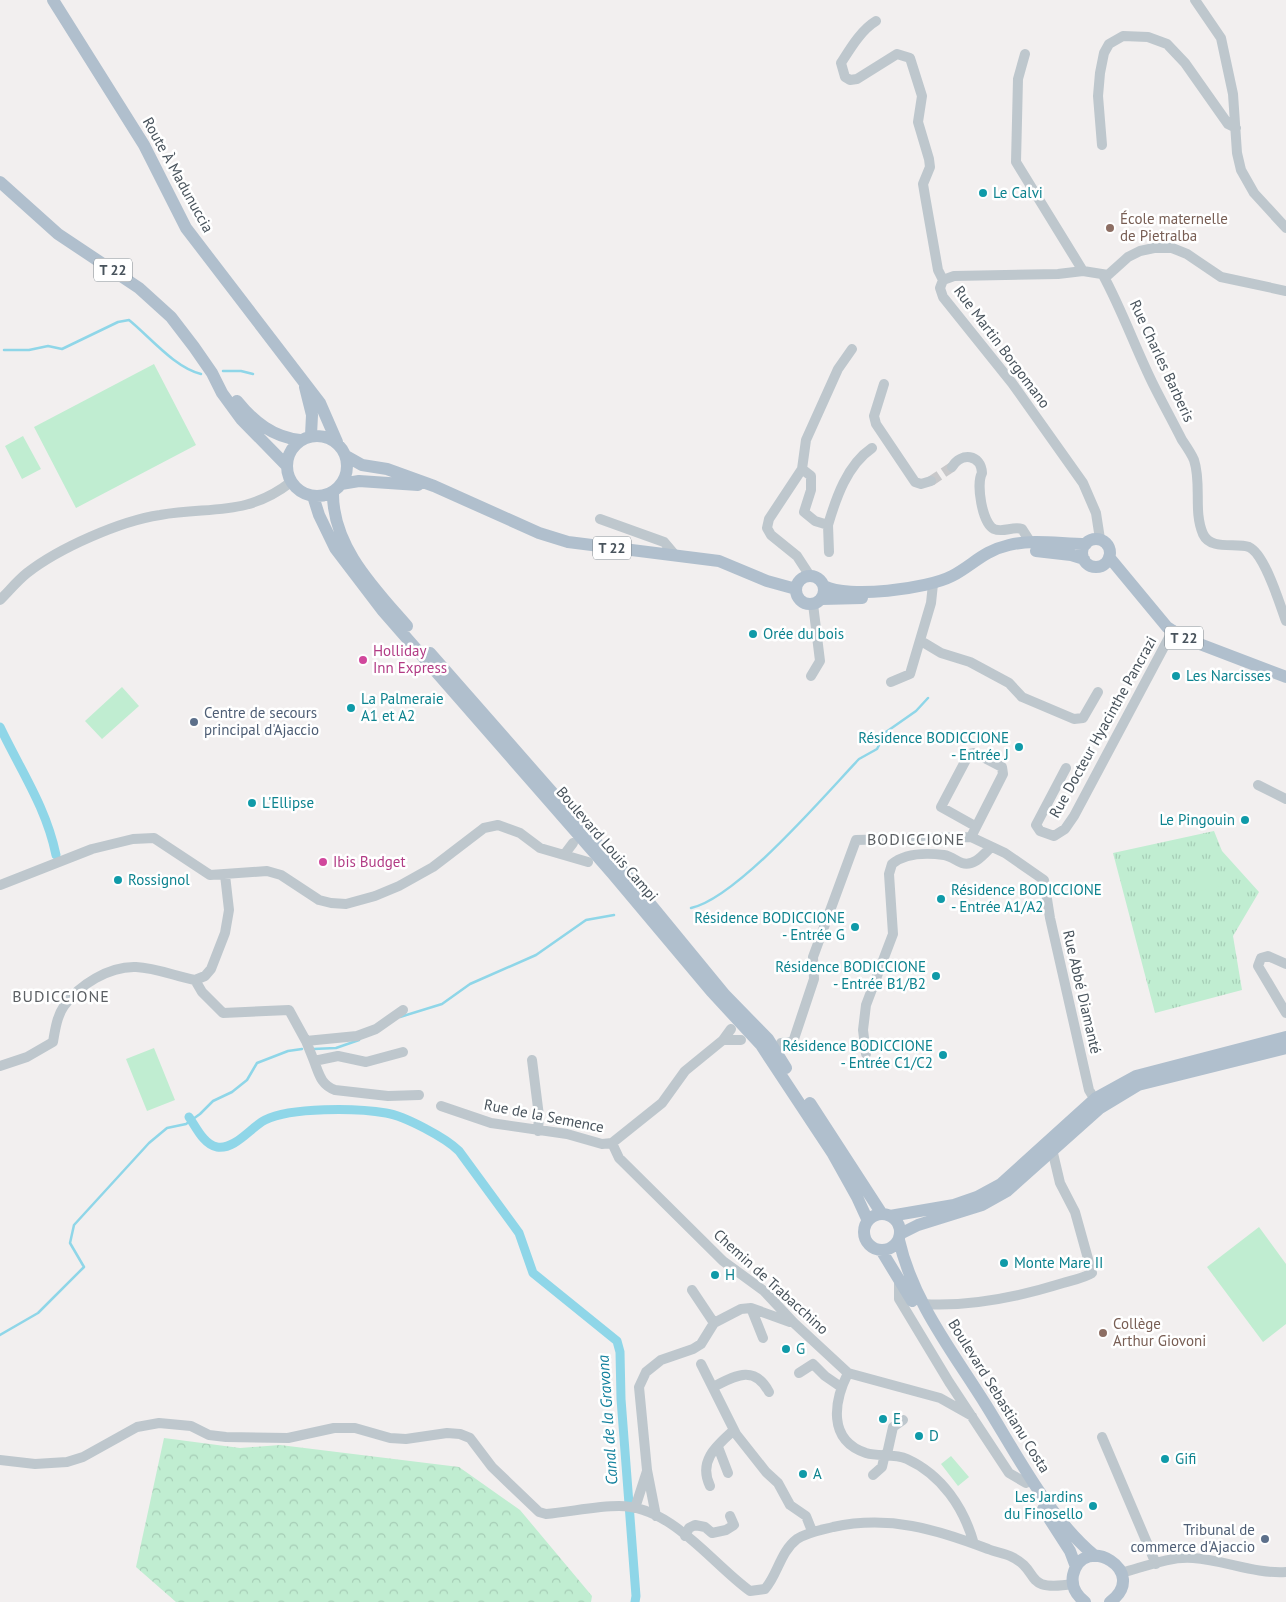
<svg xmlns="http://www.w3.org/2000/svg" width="1286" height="1602" font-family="'PT Sans',sans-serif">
  <defs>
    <pattern id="grass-tufts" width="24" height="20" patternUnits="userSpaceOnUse" patternTransform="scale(1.25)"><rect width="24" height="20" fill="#c0edd1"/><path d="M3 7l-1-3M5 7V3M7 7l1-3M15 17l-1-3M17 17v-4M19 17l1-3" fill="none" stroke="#a6cdb6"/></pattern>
    <pattern id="forest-crowns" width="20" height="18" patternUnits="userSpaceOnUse" patternTransform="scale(1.25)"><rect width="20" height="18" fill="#c0edd1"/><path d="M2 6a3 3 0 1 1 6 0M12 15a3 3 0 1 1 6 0" fill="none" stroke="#a6cdb6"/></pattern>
  </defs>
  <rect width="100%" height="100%" fill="#f2efef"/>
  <path fill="url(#grass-tufts)" d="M1214,831L1222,851L1259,892L1233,936L1242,990L1155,1013L1113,853Z"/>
  <path fill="url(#forest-crowns)" d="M164,1438L240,1448L280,1445L459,1467L520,1510L592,1596L591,1602H176L136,1567Z"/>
  <path fill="#c0edd1" d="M154,364L196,445L76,508L34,427Z
    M23,436L41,469L22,479L5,446Z
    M122,687L139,706L102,739L85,721Z
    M1219,873L1222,886L1197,892L1194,879Z
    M154,1048L175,1100L147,1111L126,1059Z
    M1259,1227L1286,1264V1324L1263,1342L1207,1267Z
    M951,1456L969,1477L958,1486L941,1464Z"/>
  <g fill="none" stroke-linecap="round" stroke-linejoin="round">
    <path stroke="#8fd6e8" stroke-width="2.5" d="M4,350H29L48,346L62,349L118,322L129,320C151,338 174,367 201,374
      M223,371H241L253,374
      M691,908C737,898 824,796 859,759L877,749L886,732L916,711L928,698
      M400,1017L442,1004L470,984L536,955L586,920L614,915
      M313,1049L336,1048L359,1040
      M0,1335L38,1313L84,1267L70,1243L74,1225L149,1143L167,1128L186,1124L200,1114L213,1101L232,1092L247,1080L257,1063L288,1051L302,1049"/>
    <path stroke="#8fd6e8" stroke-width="9" d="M0,727C21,771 46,807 56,855
      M189,1117C196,1127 204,1145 217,1147C235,1150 251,1127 265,1120C291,1107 357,1108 386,1113C405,1116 446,1138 459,1151L519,1233L533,1273L617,1341L620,1352L621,1399L636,1596L635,1602"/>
    <path stroke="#c8c8ca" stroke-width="10" stroke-dasharray="10 5" stroke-linecap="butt" d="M931,481L952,467"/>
    <path stroke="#bec7cd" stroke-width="10" d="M1195,0L1221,38L1233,94L1237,153L1241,170L1254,193L1286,228
      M876,21C861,30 850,49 841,63L845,77L850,80L857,79L897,54L910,58L922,96L918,122L929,159L930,167L923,184L925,196L938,270L943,280
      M1025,54L1018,79L1016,162L1083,271
      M1102,145L1098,96L1100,73L1104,53L1109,44L1123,36L1148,37L1167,44L1185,63L1228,124L1236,128
      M1103,275C1123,312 1136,350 1154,386C1163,404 1173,422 1182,440C1186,446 1191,453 1194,460C1202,484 1193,511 1203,534C1211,551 1236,542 1249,547C1265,554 1280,605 1286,621
      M884,384L874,416L876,424L915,482L921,484L931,481
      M952,467C961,452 981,454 982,473C976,484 982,523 994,529C1003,533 1013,526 1022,529L1031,543
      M802,469L811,476V490L804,512L815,521L828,525C836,498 847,465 872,448
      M600,519L664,542L675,555
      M828,525L829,552
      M1100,539L1096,513L1083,483L1012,383L943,297L940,288L943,280L954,276L1058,274L1083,271L1108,275L1128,257L1140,251L1154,248H1172L1187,254L1221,277L1286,291
      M810,576L797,556L771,535L767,528L769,519L802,469L806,440L838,369L852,349
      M0,600C9,591 17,581 27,573C59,548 120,521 160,515C211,506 246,517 291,482
      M921,641L941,653L970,662L1009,683L1022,697L1074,719L1083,718L1098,692
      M811,676L820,661L813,604
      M891,682L910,674L931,603L933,584
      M1066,768L1036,825L1040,831L1054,836L1065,829L1074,816L1173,630
      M1258,785L1286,799
      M971,837L1003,774L1002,767L975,753L969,754L941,807L975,826
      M564,855L573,843
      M0,885L92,849L133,839L154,838L210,875L267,871L281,875L319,900L331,903L346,904L375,896L399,886L433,867L484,828L498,825L520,833L540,848L588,862
      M1286,964L1268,956L1261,958L1258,966L1286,1013
      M195,980L202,992L223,1013L289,1010L306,1041L357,1036L376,1029L403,1010
      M723,1040H741
      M306,1041L314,1061L338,1056L366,1062L403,1052
      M781,1043L792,1042L794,1039L814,979L813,957L856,840L971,837L1005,853L1044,880L1050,918L1089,1090L1098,1105
      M866,1054L863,1030L866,1005L893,934L889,874L892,864C905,853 928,853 944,855C951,856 956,861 962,863C974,867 984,854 991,847
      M532,1060L539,1116L538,1131
      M314,1061C319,1074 321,1085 335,1090L388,1096L419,1095
      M0,1066L27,1057L53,1042C55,1030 57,1016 64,1006C79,985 109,966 136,967C156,968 175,976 195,980L205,976L211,969L225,933L229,910L225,875
      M441,1106L491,1123L567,1134L602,1144L612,1143L662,1103L685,1071L723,1040L731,1029
      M612,1143L619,1158L723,1261L764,1291L794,1323L848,1373L940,1398L972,1416
      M899,1280V1299L949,1382L1009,1473L1026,1483
      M692,1290L714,1323
      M923,1304C970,1307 1018,1297 1063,1283C1073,1280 1084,1278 1092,1273L1075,1212L1060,1183L1051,1145
      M751,1308L763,1338
      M701,1364L736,1434L766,1472L778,1483L790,1505L806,1516L812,1531
      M799,1373L813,1364L825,1376L841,1387
      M848,1373C834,1401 827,1440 866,1453C879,1457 894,1453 907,1459C942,1475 964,1508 974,1544
      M713,1387C735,1376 754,1364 769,1392
      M1102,1437L1156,1564
      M718,1447L728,1473
      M887,1454L893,1427L903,1420
      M0,1460L35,1464L67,1462L83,1457L137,1427L159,1423L191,1426L209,1435L226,1437L288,1438L334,1428H355L390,1438L406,1439L447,1433L460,1434L470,1438L492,1467L539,1512L546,1514C570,1512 595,1506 619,1506C672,1506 711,1563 750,1591L765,1589C778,1574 780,1552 797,1539C808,1532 821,1530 833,1527C889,1515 936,1529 988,1549C995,1552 1003,1553 1010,1556C1043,1571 1020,1592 1073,1584
      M873,1475L882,1467L885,1454
      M710,1486C698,1461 716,1446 734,1430
      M635,1508L647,1471
      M656,1516L647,1470L639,1387L646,1372L661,1360L693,1349L701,1344L714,1323L741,1309L751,1308L790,1322
      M685,1536L689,1528L695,1525L705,1527L712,1533L726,1530L734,1525L730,1516
      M1121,1573C1144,1567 1170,1556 1193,1558C1225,1560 1254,1574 1286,1572"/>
    <path stroke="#b0bfcd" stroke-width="12" d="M53,0L144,145L186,228L320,403L337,442
      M0,182L58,234L139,288L171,317L194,347L212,373L222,393L241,419L286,465
      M305,387L312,415L311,435
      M237,401C254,422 273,437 300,440
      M287 466a30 30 0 1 1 60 0a30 30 0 1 1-60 0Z
      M346,456L362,465L387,469L434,486L539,533L568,542L719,561L767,581L796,589
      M341,484L359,481L418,485
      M333,492C332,546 374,588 407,626
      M313,496L319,515L335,548L383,611L612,873L711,991L761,1045L833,1154L857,1197L868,1221
      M1082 553a14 14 0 1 1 28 0a14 14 0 1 1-28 0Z
      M1036,551L1071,555L1084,559
      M1109,557L1167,627L1184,638L1286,677
      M796 590a14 14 0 1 1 28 0a14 14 0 1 1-28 0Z
      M824,586C848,599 927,589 952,576C973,565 983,551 1009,545C1033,539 1061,544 1086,544
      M822,599L862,598
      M430,653L594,840L620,867L725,995L768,1039L786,1068
      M810,1103L882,1214
      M864 1232a18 18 0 1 1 36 0a18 18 0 1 1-36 0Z
      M890,1216L954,1205L977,1197L1001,1184L1096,1098L1136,1076L1286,1037
      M900,1234L918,1225L982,1205L1007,1191L1100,1108L1138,1085L1286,1048
      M899,1240C913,1302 953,1352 986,1405C1017,1455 1049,1518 1095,1556
      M881,1250L912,1301
      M1043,1509L1070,1551L1076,1567
      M1085,1602C1076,1595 1071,1586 1073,1575C1083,1531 1151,1572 1110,1602"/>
  </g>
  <g fill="#0f9aa8" stroke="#fff" stroke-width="2">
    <circle cx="983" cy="193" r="5"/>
    <circle cx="753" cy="634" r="5"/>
    <circle cx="1176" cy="676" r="5"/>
    <circle cx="351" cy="708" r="5"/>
    <circle cx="1019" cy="747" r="5"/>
    <circle cx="252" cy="803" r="5"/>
    <circle cx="1245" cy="820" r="5"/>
    <circle cx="118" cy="880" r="5"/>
    <circle cx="941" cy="899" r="5"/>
    <circle cx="855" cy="927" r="5"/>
    <circle cx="936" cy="976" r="5"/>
    <circle cx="943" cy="1055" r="5"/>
    <circle cx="1004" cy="1263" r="5"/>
    <circle cx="715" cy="1275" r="5"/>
    <circle cx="786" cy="1349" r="5"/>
    <circle cx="883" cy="1419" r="5"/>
    <circle cx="919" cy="1436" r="5"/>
    <circle cx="1165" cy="1459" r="5"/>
    <circle cx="803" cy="1474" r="5"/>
    <circle cx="1093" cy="1506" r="5"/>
  </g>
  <g fill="#8d6e63" stroke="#fff" stroke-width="2">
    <circle cx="1110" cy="228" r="5"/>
    <circle cx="1103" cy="1333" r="5"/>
  </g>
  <g fill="#d1479c" stroke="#fff" stroke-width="2">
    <circle cx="363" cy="660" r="5"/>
    <circle cx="323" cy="862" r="5"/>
  </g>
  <g fill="#5c6f8a" stroke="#fff" stroke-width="2">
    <circle cx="194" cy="722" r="5"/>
    <circle cx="1265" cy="1539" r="5"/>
  </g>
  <g text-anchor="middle" stroke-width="5" stroke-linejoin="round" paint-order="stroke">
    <g fill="#fff" stroke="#7f878d" stroke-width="1">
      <rect x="94" y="258.5" width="38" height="23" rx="4"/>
      <rect x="593" y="536.5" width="38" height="23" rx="4"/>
      <rect x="1165" y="626.5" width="38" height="23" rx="4"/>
    </g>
    <g font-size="14" font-weight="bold" fill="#48535c">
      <text x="113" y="275">T 22</text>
      <text x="612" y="553">T 22</text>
      <text x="1184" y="643">T 22</text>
    </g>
    <g font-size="15" fill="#48535c" stroke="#fff">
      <text transform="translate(178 175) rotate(61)" y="5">Route À Madunuccia</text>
      <text transform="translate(1002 347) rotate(53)" y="5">Rue Martin Borgomano</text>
      <text transform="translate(1162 361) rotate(65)" y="5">Rue Charles Barberis</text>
      <text transform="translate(1103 727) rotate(-61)" y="5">Rue Docteur Hyacinthe Pancrazi</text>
      <text transform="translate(607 844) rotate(49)" y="5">Boulevard Louis Campi</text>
      <text transform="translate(1082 992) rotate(77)" y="5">Rue Abbé Diamanté</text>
      <text transform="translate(544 1116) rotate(11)" y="5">Rue de la Semence</text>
      <text transform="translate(771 1282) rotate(42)" y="5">Chemin de Trabacchino</text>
      <text transform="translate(999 1396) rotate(58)" y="5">Boulevard Sebastianu Costa</text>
    </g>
    <g font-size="15" fill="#0d838f" stroke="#fff" text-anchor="start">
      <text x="993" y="198">Le Calvi</text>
      <text x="763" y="639">Orée du bois</text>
      <text x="1186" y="681">Les Narcisses</text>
      <text x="361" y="704">La Palmeraie<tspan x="361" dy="17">A1 et A2</tspan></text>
      <text x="1009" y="743" text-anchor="end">Résidence BODICCIONE<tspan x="1009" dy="17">- Entrée J</tspan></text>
      <text x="262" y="808">L'Ellipse</text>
      <text x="1235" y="825" text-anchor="end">Le Pingouin</text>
      <text x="128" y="885">Rossignol</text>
      <text x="951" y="895">Résidence BODICCIONE<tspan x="951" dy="17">- Entrée A1/A2</tspan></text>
      <text x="845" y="923" text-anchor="end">Résidence BODICCIONE<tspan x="845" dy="17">- Entrée G</tspan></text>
      <text x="926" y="972" text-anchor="end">Résidence BODICCIONE<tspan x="926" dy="17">- Entrée B1/B2</tspan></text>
      <text x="933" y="1051" text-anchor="end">Résidence BODICCIONE<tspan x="933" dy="17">- Entrée C1/C2</tspan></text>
      <text x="1014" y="1268">Monte Mare II</text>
      <text x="725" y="1280">H</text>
      <text x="796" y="1354">G</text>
      <text x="893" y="1424">E</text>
      <text x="929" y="1441">D</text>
      <text x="1175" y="1464">Gifi</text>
      <text x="813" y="1479">A</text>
      <text x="1083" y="1502" text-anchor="end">Les Jardins<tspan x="1083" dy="17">du Finosello</tspan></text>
    </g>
    <g font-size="15" fill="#785e54" stroke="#fff" text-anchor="start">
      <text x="1120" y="224">École maternelle<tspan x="1120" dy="17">de Pietralba</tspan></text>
      <text x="1113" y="1329">Collège<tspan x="1113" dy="17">Arthur Giovoni</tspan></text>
    </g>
    <g font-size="15" fill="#b23c85" stroke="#fff" text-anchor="start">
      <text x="373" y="656">Holliday<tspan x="373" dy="17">Inn Express</tspan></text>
      <text x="333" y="867">Ibis Budget</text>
    </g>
    <g font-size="15" fill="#4e5e75" stroke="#fff" text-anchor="start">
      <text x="204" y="718">Centre de secours<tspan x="204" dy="17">principal d'Ajaccio</tspan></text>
      <text x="1255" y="1535" text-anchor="end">Tribunal de<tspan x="1255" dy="17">commerce d'Ajaccio</tspan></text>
    </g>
    <g font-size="16" letter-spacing="1" fill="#5c6064" stroke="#fff">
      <text x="916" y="845">BODICCIONE</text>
      <text x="61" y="1002">BUDICCIONE</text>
    </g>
    <g font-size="16" font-style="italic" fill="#13819d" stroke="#fff">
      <text transform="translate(607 1420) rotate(-94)" y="6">Canal de la Gravona</text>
    </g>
  </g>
</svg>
